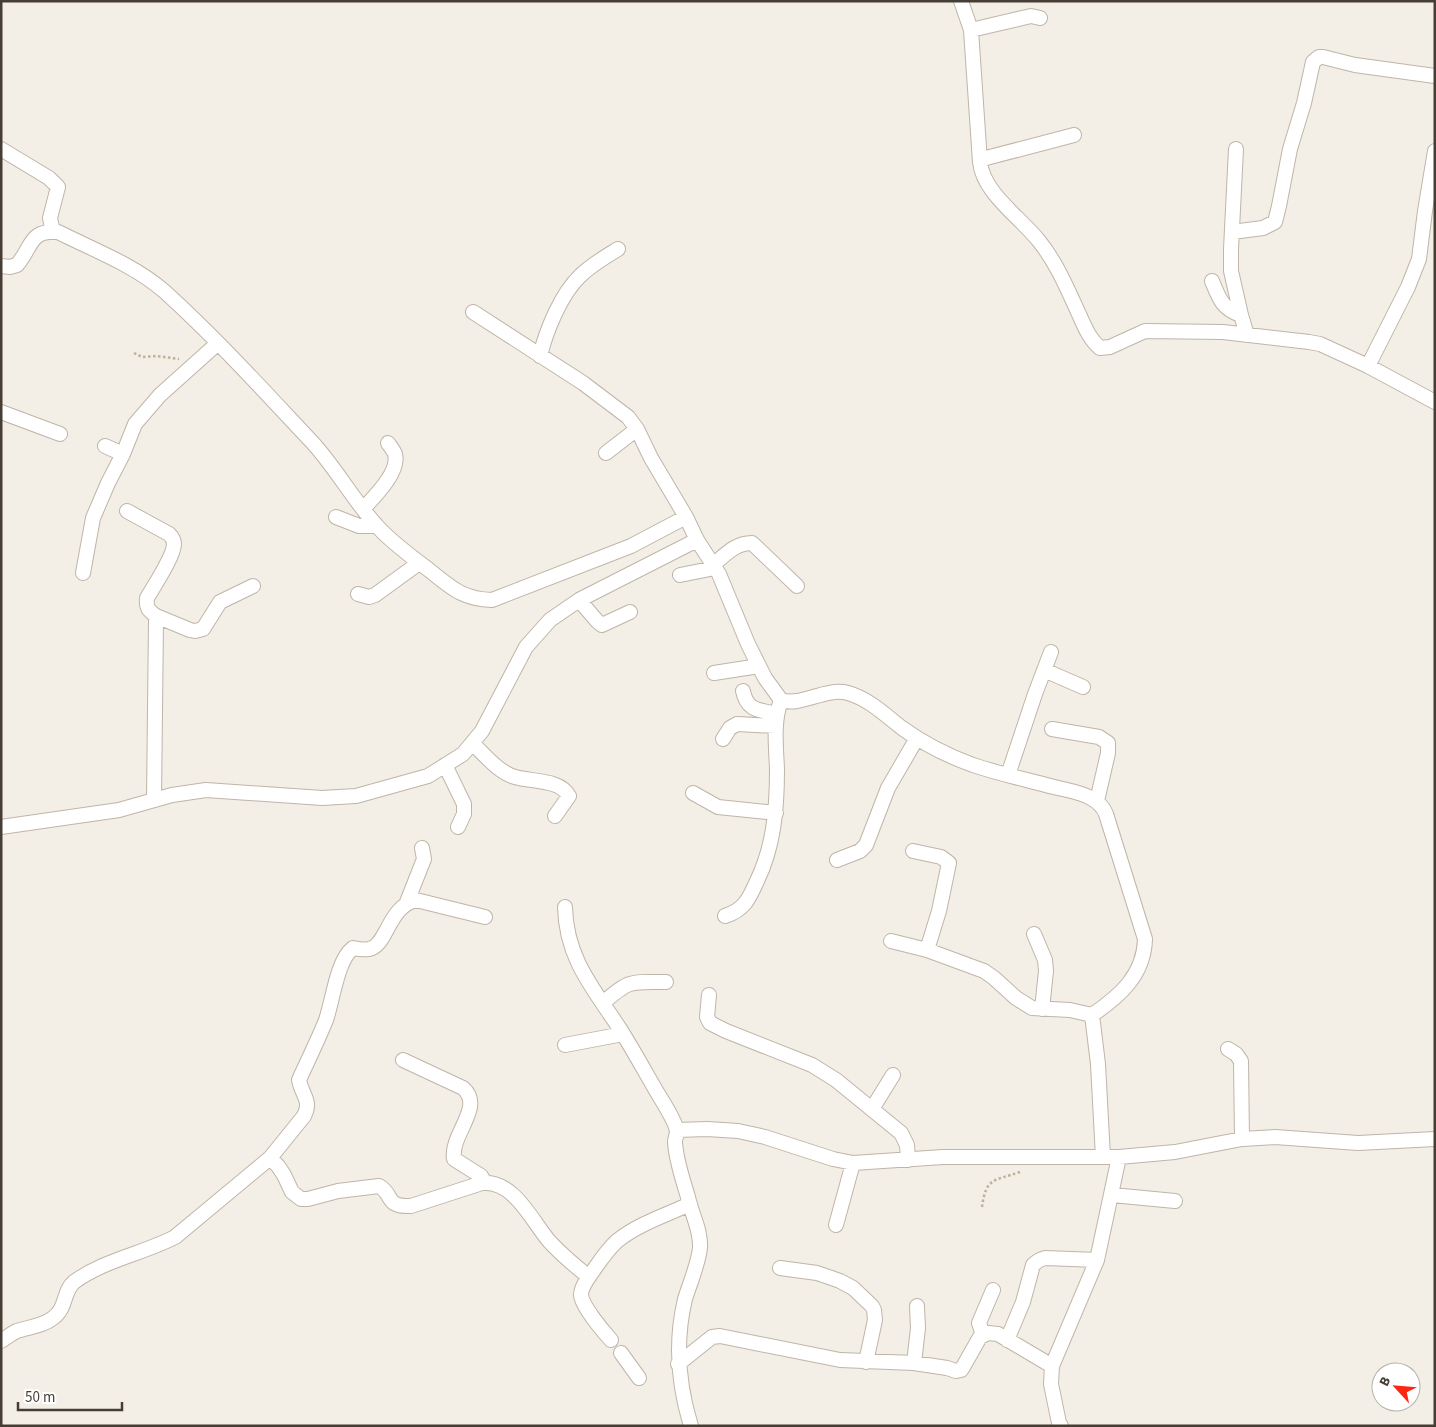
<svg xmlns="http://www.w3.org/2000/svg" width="1436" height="1427" font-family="'Source Sans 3',sans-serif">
  <rect width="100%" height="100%" fill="#f3eee6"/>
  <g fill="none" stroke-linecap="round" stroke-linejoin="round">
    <g stroke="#bfb5a8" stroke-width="16">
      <path id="minor" d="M961,1L971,30L980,162
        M971,30L1031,16L1040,18
        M1074,135L986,158L980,162C983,193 1021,218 1039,241C1056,262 1067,288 1078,312C1084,325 1089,339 1100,348L1110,347L1145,331L1223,332L1309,342L1320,344L1368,366L1435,402
        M1,149L49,178L58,187L50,218L53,232
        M1236,149L1231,249V271L1241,315L1247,335
        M1232,232L1263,228L1275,222L1279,206L1290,149L1304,103L1313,62L1319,57H1323L1355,65L1435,76
        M1,266L10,267L17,265C33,246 29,230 58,232C94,250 134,265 164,291C216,338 264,391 312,442C336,468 353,500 377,526C392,543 411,556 429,570C452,588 462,599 492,600L631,546L686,517
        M1212,281C1219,298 1222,309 1241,315
        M473,312L583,383L628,417L637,429L651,458L686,517L697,540L719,574L748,644L765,678L781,700C801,707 825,687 848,693C869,699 885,715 902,728C924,744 948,756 973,765C1000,774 1027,780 1054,787C1066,790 1080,792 1091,798C1098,802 1103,806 1106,814L1145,939C1144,975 1120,996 1092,1015L1070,1010L1032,1008L1016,998L994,978L984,971L927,950L891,941
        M540,356C546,331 561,294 580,276C591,265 605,257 618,249
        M1368,366L1408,287L1419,259L1425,211L1435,151
        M1,412L60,434
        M105,446L123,454
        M606,453L637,429
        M363,509C374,497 400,472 395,454C394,451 390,446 388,443
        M127,511L169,534C172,537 174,540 174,544C174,556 154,586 147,598C146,608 148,610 156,616V620L154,800
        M336,517L359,526H377
        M713,565C725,555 735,543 752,543L797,586
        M83,573L93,518L108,483L123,454L135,424L160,395L218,343
        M680,575L715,568
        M358,594L369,597L375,595L419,563
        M579,600L597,621L602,625L630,612
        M156,616L190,630L195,631L203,629L220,602L253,586
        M1044,670L1083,687
        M714,673L759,666
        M743,691C747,711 759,710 777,714
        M1052,729L1099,737L1108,743V753L1097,801
        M723,739L730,728L737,724L776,726
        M472,743C485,755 498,772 515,777C532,782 560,779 569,796L555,816
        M445,765L464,804V814L458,827
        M1008,775L1035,694L1051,652
        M693,793L718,807L776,813
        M1,827L119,810L172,795L206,790L322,798L356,796L428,776L463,754L482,731L526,647L550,620L579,600L697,540
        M913,851L941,857L949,863L939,911L927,950
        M837,860L860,851L866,845L888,788L917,738
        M407,902L424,859L422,848
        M565,907C566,958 593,988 620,1029C632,1048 643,1068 654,1087C660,1098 675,1119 677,1131C677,1135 675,1138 675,1142C676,1162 684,1182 689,1201C693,1217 701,1231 700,1248C698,1265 690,1283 685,1299C675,1341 678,1384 691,1426
        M725,916C744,910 749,899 757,881C774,846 777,808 777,769C776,746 773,722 781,700
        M1034,934L1045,960L1046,971L1042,1009
        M709,995L707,1017L710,1023L726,1031L812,1065L836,1080L901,1133L907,1145L908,1160
        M603,1003C630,979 631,982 666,982
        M1092,1015L1098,1064L1103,1157
        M565,1045L623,1034
        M1228,1049L1236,1054L1241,1061L1242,1139
        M403,1060L463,1088C485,1107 450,1134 454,1159L481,1176L485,1183
        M872,1109L893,1075
        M677,1130L707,1129L738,1131L765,1137L833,1159L853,1163L943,1157H1119L1175,1152L1242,1139L1275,1137L1358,1143L1435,1139
        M270,1158L278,1166L284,1175L292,1192L301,1199H308L338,1191L379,1186C394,1194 384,1207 411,1206L482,1183C514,1180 532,1221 549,1241C561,1254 575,1266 589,1277
        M1112,1195L1175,1201
        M836,1225L853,1163
        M780,1268L817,1273L840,1281L853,1288L872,1306L874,1310L875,1320L866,1362
        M983,1335L979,1323L993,1290
        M611,1340C603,1331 582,1306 581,1295C581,1287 588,1278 593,1271C600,1261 607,1250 617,1241C638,1224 666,1215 690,1204
        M1007,1340L1023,1302L1033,1265C1037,1261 1040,1259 1045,1258L1097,1260
        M1,1341C6,1338 12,1333 17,1331C29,1327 43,1326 53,1318C67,1308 63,1291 74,1282C104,1260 142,1254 175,1237L270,1158L304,1116C312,1100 302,1096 299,1080C308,1060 318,1040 326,1020C333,1000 337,960 353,948C358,949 364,950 369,949C387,946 388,907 416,900L485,917
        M621,1353L639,1378
        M914,1363L918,1328L917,1306
        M678,1364L712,1337L720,1336L840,1360L914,1363L947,1368L956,1371L961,1370L963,1367L980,1337L988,1333L998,1334L1052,1366
        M1061,1426L1059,1423L1051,1384L1052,1366L1097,1260L1119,1157"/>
    </g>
    <path stroke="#c1b099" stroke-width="2.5" stroke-dasharray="2.5 2.5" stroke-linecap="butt" d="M134,353L142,357L157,356L179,359
      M982,1207C986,1177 994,1181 1020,1172"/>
    <use href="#minor" stroke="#fff" stroke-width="14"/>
  </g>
  <rect width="1436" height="1427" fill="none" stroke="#463e35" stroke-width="5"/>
  <g transform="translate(1396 1387) rotate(296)"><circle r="24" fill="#ffffff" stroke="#b5b2ae"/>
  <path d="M0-4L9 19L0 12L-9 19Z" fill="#ff2611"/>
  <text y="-8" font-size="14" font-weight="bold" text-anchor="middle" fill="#463e35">B</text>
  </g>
  <path d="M18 1402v8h104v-8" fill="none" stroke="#463e35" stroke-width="2.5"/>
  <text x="25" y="1402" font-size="15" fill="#463e35" stroke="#ffffff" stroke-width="4" paint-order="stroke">50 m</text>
</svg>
